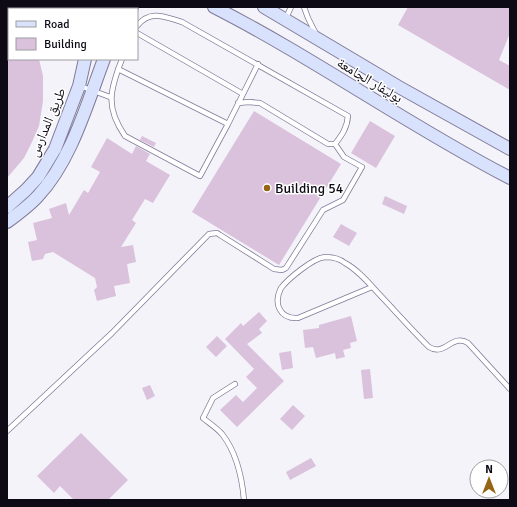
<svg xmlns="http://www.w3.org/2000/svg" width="517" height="507" font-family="Signika,'Noto Naskh Arabic',sans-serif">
  <rect width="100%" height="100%" fill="#f4f3f9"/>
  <path fill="#dac1dc" d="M408,7H507L510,9V33L499,60L510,66V90L398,25Z
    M7,59H39L43,76V101L39,126L32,142L24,158L7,178Z
    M254,111L341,164L279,265L192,212Z
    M370,121L395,136L376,168L351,153Z
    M142,136L156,143L154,147L140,140Z
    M107,138L132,154L136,146L150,154L146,161L170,175L153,203L145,199L132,220L136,223L121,247L133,245L136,262L127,264L130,283L114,286L116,296L97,301L94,290L97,287L95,278L53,252L45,254L43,259L32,261L28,242L37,240L33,223L52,218L49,209L66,203L69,215L84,190L88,193L100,172L91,167Z
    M385,196L407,206L404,214L382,204Z
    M341,224L357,233L349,246L333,237Z
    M259,312L267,321L259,329L262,333L247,344L284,381L237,427L220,410L236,395L243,402L257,388L246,377L254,369L225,339L241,323L243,326Z
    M351,316L357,341L350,343L351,348L343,350L345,357L336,359L335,353L316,358L313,347L305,348L303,330L319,328V325Z
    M217,336L227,346L216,357L206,347Z
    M291,351L293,368L282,370L279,353Z
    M370,369L373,398L364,399L361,370Z
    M150,385L155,396L147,400L142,388Z
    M293,405L305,416L292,430L280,419Z
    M81,433L128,480L108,500H74L60,486L54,493L37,476Z
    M311,458L316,466L290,480L286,472Z"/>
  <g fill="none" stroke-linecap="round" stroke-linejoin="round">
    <g stroke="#807a98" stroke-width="6">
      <path id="lane" d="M304,7L308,18L316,34
        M286,18L291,7
        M137,26C150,9 165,17 182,22L348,116C347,128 342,135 335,144H328L260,103L249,102L238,103
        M137,33L243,94
        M122,59C110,90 105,107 125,136L200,176L228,124
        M118,69L228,124L258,64
        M80,86L110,97
        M372,287L298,318C280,319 273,304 281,288C288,279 313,258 325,257C332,257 340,259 345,263C358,270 369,283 379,294C396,312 412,330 429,347C445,357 452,333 468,343L510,389
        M235,384L213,398L203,418C209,423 217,428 222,434C237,453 242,477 244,500
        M7,431L112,333L209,234L217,233L220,235L274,269L282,270L286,268L323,210L343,200L362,167L344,157L335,144"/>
    </g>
    <g stroke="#807a98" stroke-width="14">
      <path id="secondary" d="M214,7C316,59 409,126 510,178
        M264,7L397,86L510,149
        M104,9L105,7
        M131,9L132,7
        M7,207L26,190L38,177L55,149L79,86L85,59
        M7,222C18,214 29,206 38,196C71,161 87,104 104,59"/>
    </g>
    <use href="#lane" stroke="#fff" stroke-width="4.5"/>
    <use href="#secondary" stroke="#d8e2fc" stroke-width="12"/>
  </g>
  <circle fill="#946514" stroke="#fff" stroke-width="1.5" cx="267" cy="188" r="4"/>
  <g text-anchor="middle" stroke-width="3" stroke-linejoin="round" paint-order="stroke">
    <g font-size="14" fill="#0d0a15" stroke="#fff">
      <text transform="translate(370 80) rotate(31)" y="5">بوليفار الجامعة</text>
      <text transform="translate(47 122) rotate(-67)" y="5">طريق المدارس</text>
    </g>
    <g font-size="14" fill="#0d0a15" stroke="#fff" text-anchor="start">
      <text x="275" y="193">Building 54</text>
    </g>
  </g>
  <rect width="517" height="507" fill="none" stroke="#0d0a15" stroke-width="16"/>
  <rect x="8" y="8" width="130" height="52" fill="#ffffff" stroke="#9e9da1"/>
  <rect x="16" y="21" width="20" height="6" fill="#d8e2fc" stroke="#9e9da1"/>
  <text x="44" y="28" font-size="12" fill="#0d0a15">Road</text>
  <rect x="16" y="38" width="20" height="12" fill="#dac1dc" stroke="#9e9da1"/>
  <text x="44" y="48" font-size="12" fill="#0d0a15">Building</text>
  <g transform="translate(489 479)"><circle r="19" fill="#ffffff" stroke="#9e9da1"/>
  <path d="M0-3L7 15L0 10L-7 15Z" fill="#946514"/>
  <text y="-6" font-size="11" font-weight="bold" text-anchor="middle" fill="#0d0a15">N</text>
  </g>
</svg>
